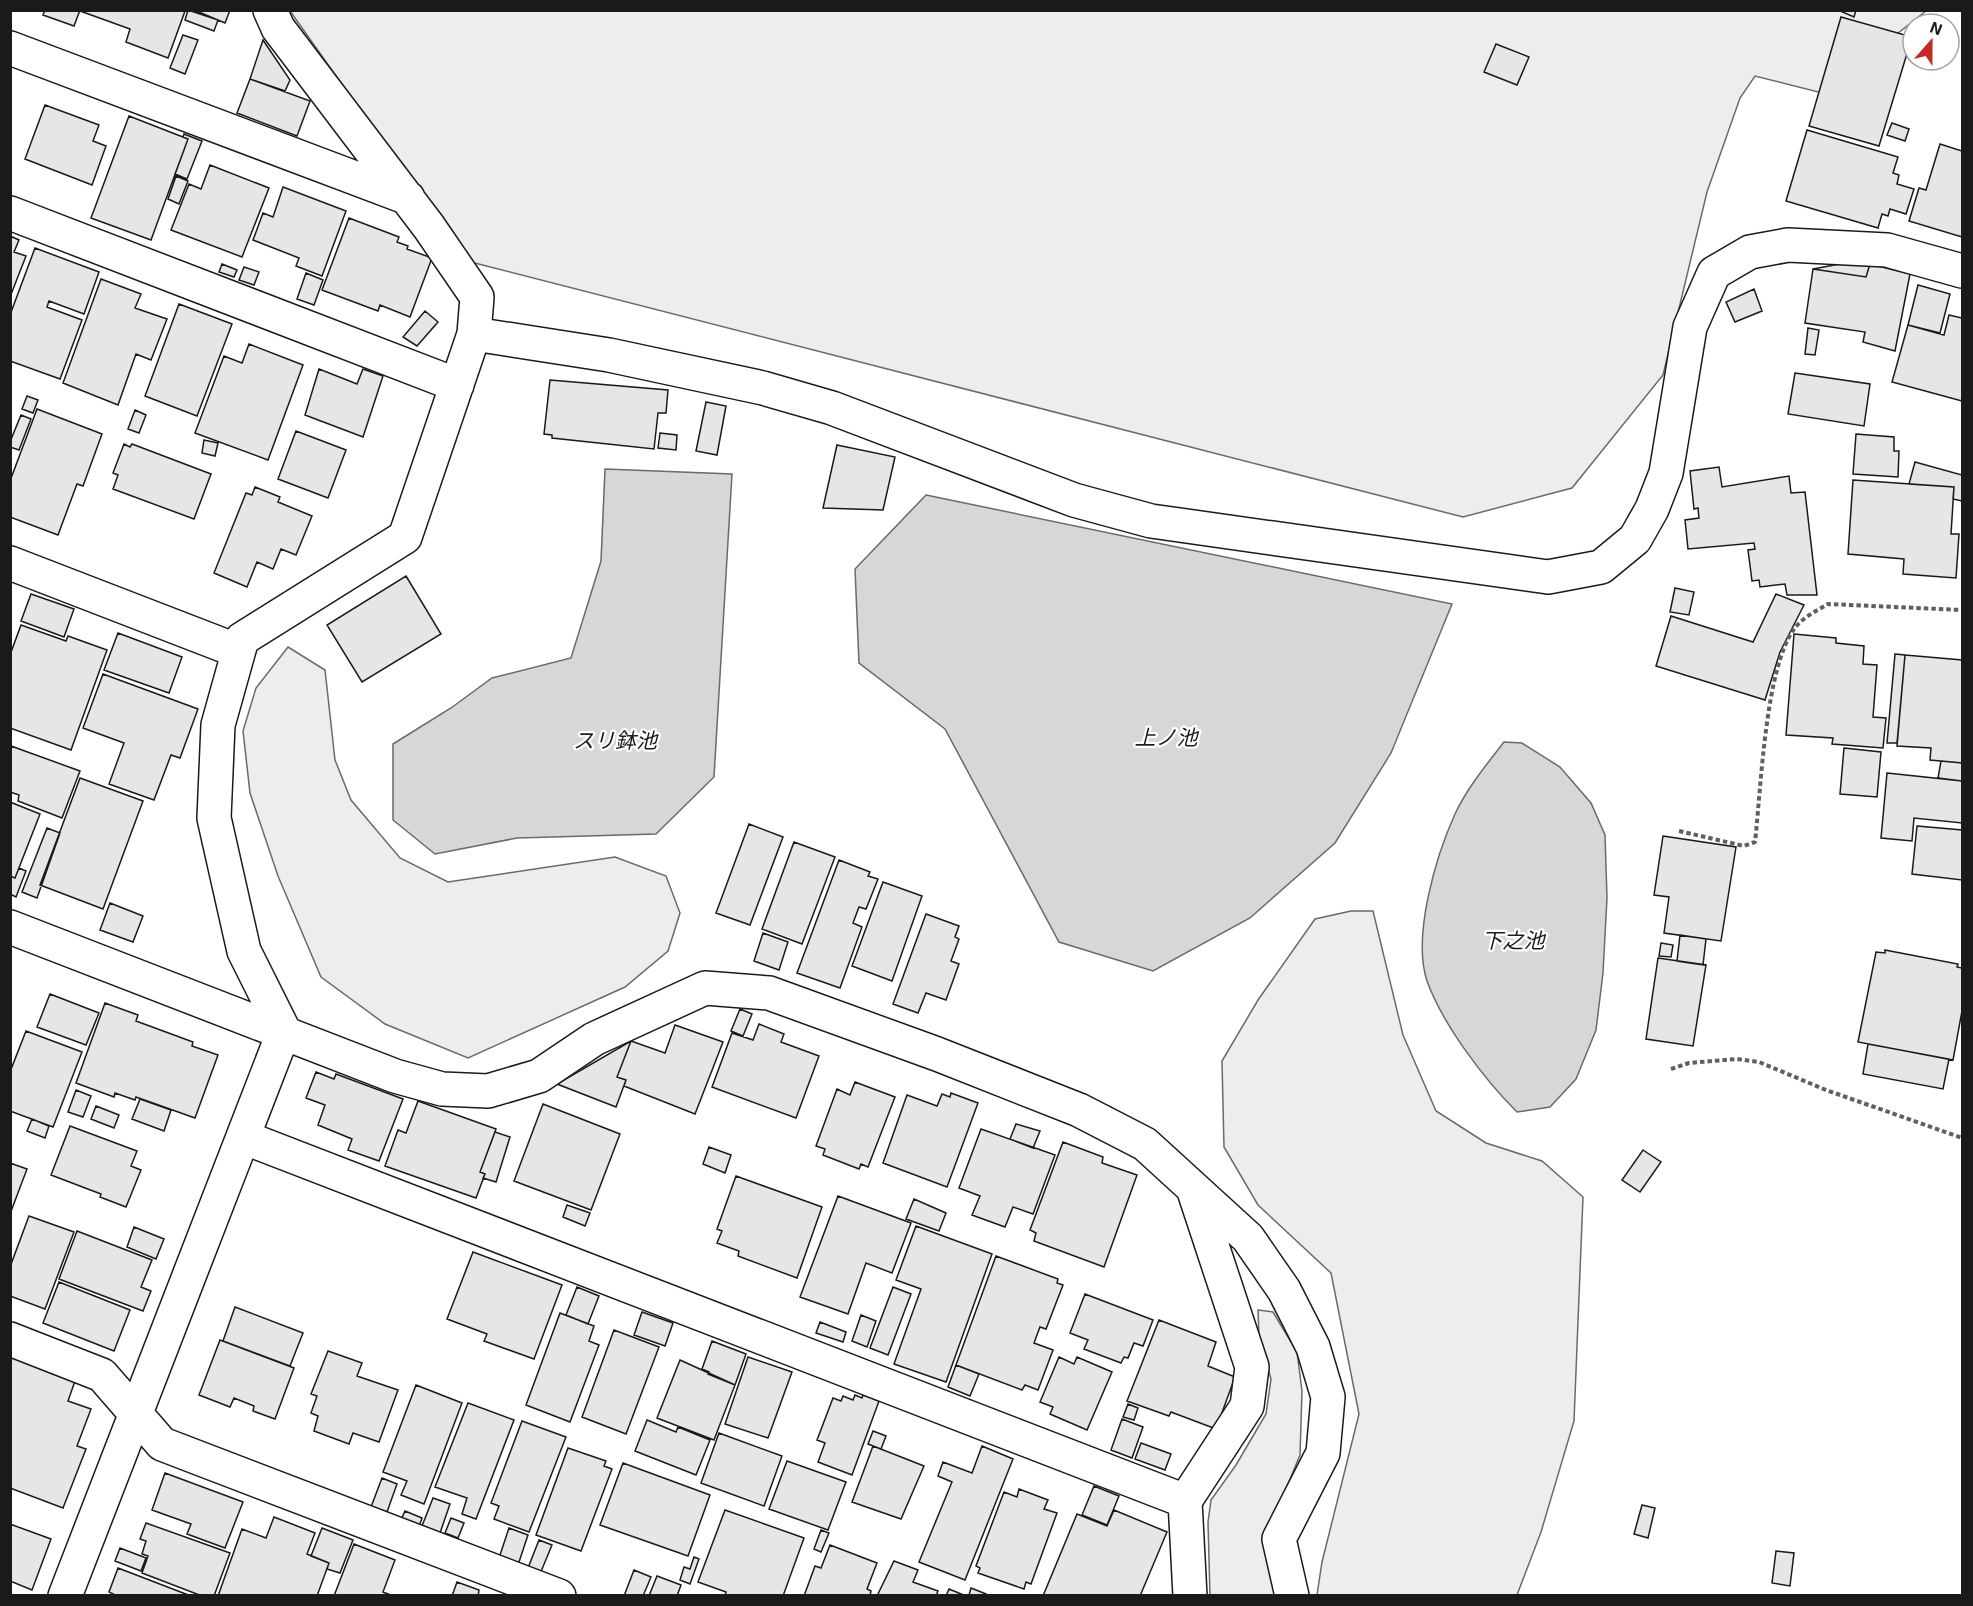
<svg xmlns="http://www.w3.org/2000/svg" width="1973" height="1606" font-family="'Exo 2','Noto Sans JP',sans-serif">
  <rect width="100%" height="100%" fill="#fff"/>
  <path fill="#ededed" stroke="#6a6a6a" stroke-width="1.5" d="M290,11H1926L1822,93L1755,76L1740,98L1707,192L1663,375L1572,488L1463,517L467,261Z
    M288,647L325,670L335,760L351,800L400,858L448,882L615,857L666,876L680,913L668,951L625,987L468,1058L385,1024L321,977L278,876L250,793L243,731L256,688Z
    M1351,911H1373L1403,1035L1436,1111L1486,1143L1542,1161L1583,1197L1574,1421L1541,1532L1517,1595H1317L1322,1562L1359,1414L1331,1273L1258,1205L1224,1147L1222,1061L1258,1000L1315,919Z
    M1258,1310L1273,1312L1297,1352L1302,1391L1300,1455L1264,1542L1278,1595L1210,1596L1208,1522L1211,1500L1236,1465L1266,1414L1271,1379L1259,1337Z"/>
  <path fill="#d7d7d7" stroke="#6a6a6a" stroke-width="1.5" d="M605,469L732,474L714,777L656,834L517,838L435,854L393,820V744L451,708L492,678L571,658L601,561Z
    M926,495L1452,604L1391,753L1335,843L1250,918L1153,971L1059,942L945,729L859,663L855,569Z
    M1504,742L1522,743L1560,767L1591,803L1605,835L1607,898L1603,973L1596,1030L1576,1079L1550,1107L1517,1112C1484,1079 1443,1025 1427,981C1412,936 1436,856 1455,814C1467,788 1487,764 1504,742Z"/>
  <path fill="#e6e6e6" stroke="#1a1a1a" stroke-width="1.5" d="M45,10H80L74,26L43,15Z
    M188,10L218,20L214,31L185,20Z
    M194,10H230L225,23Z
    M1838,10H1856L1854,17Z
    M80,11L183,10L185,11L168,58L126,42L130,29Z
    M1841,17L1912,37L1879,146L1809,126Z
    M183,35L198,40L185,74L170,68Z
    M263,40L290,80L285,91L250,79Z
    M1496,44L1529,57L1517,85L1484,72Z
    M250,79L310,101L297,136L237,113Z
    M45,105L99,125L93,141L106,146L92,185L25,159Z
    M129,116L188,139L151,240L91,218Z
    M1892,123L1909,129L1905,141L1887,135Z
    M1807,130L1898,157L1893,173L1899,175L1897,184L1914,189L1906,214L1890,209L1888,216L1882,214L1878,228L1786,201Z
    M184,134L202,141L187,179L175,174L188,139L183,137Z
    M1940,144L1962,151V237L1909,221L1919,188L1926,190Z
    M210,165L269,188L242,257L171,230L189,184L201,189Z
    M176,176L188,181L179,204L168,199Z
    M283,187L346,211L322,276L296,266L299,258L253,240L263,213L273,217Z
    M349,218L399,237L397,242L408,246L407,249L432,258L410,317L380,305L378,311L322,290Z
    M10,236L19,240L14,252L26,256L10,297Z
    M35,248L99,272L84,314L49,301L47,307L82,320L60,379L10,361V315Z
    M1850,262L1870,264L1866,277L1813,269Z
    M222,264L237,270L234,277L219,272Z
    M1870,264L1910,274L1895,351L1863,342L1865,332L1805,323L1813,269L1866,277Z
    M244,267L259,272L254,285L239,280Z
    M306,273L323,280L314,305L297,299Z
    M101,279L141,294L135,308L167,319L151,360L136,354L118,405L63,383Z
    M1918,285L1950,294L1940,333L1908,325Z
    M1754,289L1762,311L1735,322L1726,302Z
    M179,304L232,324L197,416L145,396Z
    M425,311L438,322L417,346L403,337Z
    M1949,315L1962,318V401L1892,382L1908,325L1944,335Z
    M1808,328L1819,330L1815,355L1805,354Z
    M249,344L303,365L268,460L195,433L224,356L242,363Z
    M319,369L357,384L363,369L383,376L363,437L305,415Z
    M1795,373L1870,384L1864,426L1788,414Z
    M550,380L668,390L666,413H658L654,449L552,438V435L544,434Z
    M27,396L38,400L33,413L22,409Z
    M706,402L726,406L717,455L696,451Z
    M37,409L102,434L83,486L77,484L58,535L10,517V481Z
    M135,410L146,415L139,433L128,429Z
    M21,415L31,419L19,450L10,447V442Z
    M296,431L346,450L328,498L278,479Z
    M660,433L677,435L676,450L658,448Z
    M1856,434L1894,437V451H1899L1898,477L1853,474Z
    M204,440L218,443L215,456L202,453Z
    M124,444L130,447L132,444L211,474L194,519L113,489L118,475L113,473Z
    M837,445L895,457L883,510L823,508Z
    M1915,462L1962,475V501L1953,499L1954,487L1909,484Z
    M1719,467L1722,487L1789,476L1791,493L1805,492L1817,595H1787L1785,584L1760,587L1759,580L1752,581L1748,550L1755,549L1754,543L1688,549L1685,520L1699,518L1698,508L1694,509L1690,471Z
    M1853,480L1954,487L1951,534H1959L1956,578L1903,574L1904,559L1848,554Z
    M255,487L280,497L278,502L312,516L296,555L281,549L273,569L257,562L247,587L214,573L246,493L252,495Z
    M406,576L441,634L362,682L327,625Z
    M1675,588L1694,592L1689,615L1670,612Z
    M31,594L74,609L64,637L21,621Z
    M1776,594L1804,605L1780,652L1765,700L1656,666L1671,616L1753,642Z
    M21,625L66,641L68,636L107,650L71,750L10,728V655Z
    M118,633L182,657L169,693L104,670Z
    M1794,634L1836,638V643L1864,646L1863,664L1877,665L1873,717L1886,718L1883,748L1832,744L1833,738L1786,735Z
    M1895,654L1905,655L1897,743H1887Z
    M1905,655L1962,660V763L1930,760L1931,748L1897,746Z
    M103,674L198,709L180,758L171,755L154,800L109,784L124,743L83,728Z
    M11,746L80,771L62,818L18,801L19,795L10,792Z
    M1844,748L1881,752L1877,797L1840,794Z
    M1941,761L1962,763V781L1938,778Z
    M1887,773L1962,781V823L1914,818L1912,841L1881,838Z
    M80,778L143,801L103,909L40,885Z
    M10,802L40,814L15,878L10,876Z
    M749,824L783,837L750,925L716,913Z
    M1917,826L1962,830V880L1912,874Z
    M47,828L60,833L37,898L22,892Z
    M1663,836L1736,847L1721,941L1664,933L1669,897L1654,895Z
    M794,842L835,857L802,944L762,929Z
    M839,860L870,872L868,876L878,879L866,909L859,907L853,923L862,927L840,988L797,973Z
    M19,868L26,871L16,897L10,894V876L15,878Z
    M883,882L922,896L892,981L852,966Z
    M110,903L143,916L133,942L100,930Z
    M926,914L959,926L955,937L959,939L951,961L959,964L946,1000L926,993L918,1013L893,1004Z
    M763,933L788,942L779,970L754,961Z
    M1680,935L1706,939L1703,965L1677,961Z
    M1661,943L1673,945L1671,957L1659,956Z
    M1885,950L1958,964L1957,967L1962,968V1011L1953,1060L1858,1042L1876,952L1885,953Z
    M1658,958L1706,965L1693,1046L1646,1039Z
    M50,994L99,1013L86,1045L37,1027Z
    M105,1003L138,1015L136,1021L193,1042L192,1046L218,1055L195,1118L136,1097L135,1100L115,1093L114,1097L76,1083Z
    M740,1009L752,1014L743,1036L731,1031Z
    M759,1024L784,1034L781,1042L819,1056L796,1118L712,1087L732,1033L753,1040Z
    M675,1025L723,1042L695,1114L624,1086L626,1080L617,1077L631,1041L665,1053Z
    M26,1031L82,1052L53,1127L10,1111V1072Z
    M631,1041L617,1077L626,1080L616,1107L557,1084Z
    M1868,1044L1949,1059L1943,1089L1863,1074Z
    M316,1072L334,1079L336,1074L403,1099L379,1161L348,1150L352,1139L318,1125L325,1105L306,1098Z
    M855,1082L895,1097L868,1167L861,1164L859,1169L823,1155L825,1149L816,1146L837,1089L850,1095Z
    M76,1090L91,1096L83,1117L68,1112Z
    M951,1093L978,1103L947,1187L883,1163L907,1095L937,1106L942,1094L950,1097Z
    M140,1099L171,1110L164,1131L132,1119Z
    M418,1101L496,1129L480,1172L485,1174L476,1198L385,1166L398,1130L406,1133Z
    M543,1104L620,1134L591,1210L514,1181Z
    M96,1106L119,1115L114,1128L91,1119Z
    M32,1119L49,1126L45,1138L27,1131Z
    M1016,1124L1040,1131L1033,1148L1010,1139Z
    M70,1126L137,1151L131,1166L141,1170L126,1207L100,1197L101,1194L51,1175Z
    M981,1129L1055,1155L1033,1214L1013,1207L1005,1227L972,1215L980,1196L959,1188Z
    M495,1132L510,1137L496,1182L483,1178L485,1174L480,1172Z
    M1063,1142L1103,1157L1102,1163L1137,1175L1104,1267L1034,1241L1036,1233L1030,1230Z
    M709,1147L731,1155L725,1173L703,1164Z
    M1643,1150L1661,1162L1640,1192L1622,1180Z
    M10,1163L27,1169L10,1214Z
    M736,1176L822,1207L797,1278L738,1256L739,1251L717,1243L722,1231L717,1229Z
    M838,1196L911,1223L892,1273L866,1263L848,1314L800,1297Z
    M914,1199L946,1213L939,1231L906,1219Z
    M567,1205L590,1213L585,1226L563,1217Z
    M29,1216L74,1232L45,1309L10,1296V1267Z
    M916,1226L992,1254L946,1382L894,1364L921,1289L896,1280Z
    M134,1227L164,1239L156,1259L127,1247Z
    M77,1231L152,1260L141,1287L151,1291L143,1311L59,1279Z
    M473,1252L562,1285L534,1359L484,1341L487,1334L447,1319Z
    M996,1256L1058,1279L1057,1283L1063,1285L1046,1329L1040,1327L1034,1343L1053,1350L1038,1390L1025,1385L1022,1390L956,1365Z
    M59,1282L130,1310L114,1351L43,1323Z
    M577,1287L599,1296L588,1324L566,1315Z
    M893,1287L911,1294L888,1355L870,1348Z
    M1085,1294L1153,1320L1143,1346L1134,1343L1128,1358L1124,1357L1121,1363L1084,1349L1088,1340L1070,1333Z
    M235,1307L303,1333L290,1366L223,1341Z
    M642,1312L673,1323L665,1346L634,1335Z
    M560,1313L594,1326L589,1341L599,1345L570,1422L526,1405Z
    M861,1315L876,1321L867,1347L852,1341Z
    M1159,1320L1216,1342L1208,1366L1235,1377L1216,1429L1171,1412L1169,1416L1127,1401Z
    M820,1322L846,1332L843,1342L816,1333Z
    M614,1330L659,1347L626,1434L582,1417Z
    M220,1340L294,1368L275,1419L253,1411L254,1406L234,1398L230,1407L199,1395Z
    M712,1341L746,1354L735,1385L708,1374L709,1372L702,1369Z
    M328,1351L362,1363L357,1376L398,1390L379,1442L353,1433L349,1444L314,1431L318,1416L311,1413L317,1396L311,1394Z
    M10,1357L75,1381L68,1401L91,1409L77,1446L86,1449L63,1508L10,1488Z
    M748,1357L792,1372L768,1438L725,1424Z
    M1059,1357L1074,1364L1077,1357L1112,1372L1087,1430L1050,1414L1053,1407L1040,1402Z
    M680,1360L735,1385L714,1440L657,1418Z
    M956,1365L979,1374L970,1396L948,1387Z
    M416,1385L462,1403L424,1504L401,1495L407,1481L383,1472Z
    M855,1395L862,1398L863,1395L879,1401L852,1475L818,1462L825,1443L817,1440L833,1398L841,1401L843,1396L853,1400Z
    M468,1403L514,1420L476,1519L462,1514L467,1498L435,1487Z
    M1128,1404L1138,1408L1134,1420L1123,1417Z
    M1122,1419L1143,1427L1132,1458L1111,1450Z
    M647,1420L676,1432L678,1427L710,1440L696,1475L635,1451Z
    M522,1421L566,1437L529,1532L494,1519L499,1506L491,1503Z
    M873,1431L886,1436L881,1449L868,1444Z
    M719,1433L782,1456L764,1506L701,1483Z
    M1141,1443L1171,1454L1165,1470L1135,1459Z
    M873,1446L924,1466L901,1519L852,1502Z
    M982,1446L1013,1459L965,1580L919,1562L952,1482L938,1476L943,1462L972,1473Z
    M568,1448L606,1461L604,1466L612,1469L581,1551L536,1535Z
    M787,1461L846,1482L828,1530L769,1509Z
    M623,1463L710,1495L688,1556L600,1525Z
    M165,1473L243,1502L225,1548L187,1534L191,1524L152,1510Z
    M382,1478L397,1484L387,1512L371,1507Z
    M1094,1486L1119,1496L1107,1525L1082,1515Z
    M1019,1489L1048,1500L1044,1509L1057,1513L1031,1584L1026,1582L1024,1589L978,1573L980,1568L976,1566L1004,1492L1017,1497Z
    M433,1498L450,1504L440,1533L422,1526Z
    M1642,1505L1655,1508L1648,1538L1634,1534Z
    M725,1510L804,1538L783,1596H725L726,1592L698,1582Z
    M1114,1510L1167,1532L1140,1596H1043L1077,1514L1107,1526Z
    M405,1511L422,1518L419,1527L401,1520Z
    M274,1517L315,1533L307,1554L329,1563L317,1596H218L242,1529L266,1538Z
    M451,1518L464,1523L458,1538L445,1533Z
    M146,1523L230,1553L214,1596H202L142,1573L148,1556L142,1554L146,1541L140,1539Z
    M10,1524L51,1539L32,1590L10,1581Z
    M322,1528L353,1540L340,1573L327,1569L329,1563L311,1556Z
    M509,1528L528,1535L518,1565L499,1558Z
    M821,1530L829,1533L821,1552L814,1549Z
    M539,1540L552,1545L540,1574L528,1568Z
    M354,1544L395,1560L383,1592L393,1596H334Z
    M830,1545L877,1563L867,1589L871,1591L870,1596H804L815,1566L821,1568Z
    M120,1548L146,1558L141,1571L115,1561Z
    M1776,1551L1794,1553L1790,1586L1772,1583Z
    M694,1557L699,1559L690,1584L680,1580L684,1567L690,1569Z
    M894,1561L918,1570L913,1582L938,1591L936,1596H877Z
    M118,1568L191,1596H117L109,1592Z
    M634,1570L651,1577L643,1596H624Z
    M657,1576L681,1585L677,1596H649Z
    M457,1582L479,1590L478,1596H452Z
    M971,1588L986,1594L985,1596L969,1595Z
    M949,1589L966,1596H946Z"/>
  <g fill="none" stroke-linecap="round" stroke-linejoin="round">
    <g stroke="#1a1a1a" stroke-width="36">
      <path id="minor" d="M10,48L408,198
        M10,213L457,385
        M474,334L609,355L763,388L832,408L1074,500L1151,521L1548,577L1601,567L1635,539L1652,509L1666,473L1690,327L1714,273L1750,252L1788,245L1887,250L1962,271
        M10,563L238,651
        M10,927L395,1076L442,1089L488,1091L539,1076L594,1039L705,988L769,993L937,1054L1079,1110L1145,1144L1248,1238L1284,1290L1313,1347L1328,1397L1323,1453L1279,1539L1292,1596
        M243,1137L1185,1501
        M10,1339L102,1375L162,1444L559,1596
        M65,1596L284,1031L244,951L214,818L218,725L242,639L405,537L474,334L477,297L429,227L278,28L270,10
        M1190,1596L1185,1501L1247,1406L1252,1367L1193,1188"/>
    </g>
    <path stroke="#5f5f5f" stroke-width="4" stroke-dasharray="4.5 3" stroke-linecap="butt" d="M1679,831L1744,846L1755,842C1761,790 1765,669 1794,629C1802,618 1816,611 1828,604L1962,610
      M1671,1069L1689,1063L1737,1059L1759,1062L1826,1090L1962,1138"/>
    <use href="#minor" stroke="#fff" stroke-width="33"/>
  </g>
  <g text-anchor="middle" stroke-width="4.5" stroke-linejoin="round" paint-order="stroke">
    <g font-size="21" font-style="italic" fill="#1a1a1a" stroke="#fff">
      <text x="1166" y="745">上ノ池</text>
      <text x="615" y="748">スリ鉢池</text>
      <text x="1513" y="948">下之池</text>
    </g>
  </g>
  <rect width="1973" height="1606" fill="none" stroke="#1a1a1a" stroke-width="24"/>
  <g transform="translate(1931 42) rotate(21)"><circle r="28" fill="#ffffff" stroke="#a3a3a3" stroke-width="1.5"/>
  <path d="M0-4.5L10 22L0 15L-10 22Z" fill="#c62828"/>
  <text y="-9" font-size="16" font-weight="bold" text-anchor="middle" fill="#1a1a1a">N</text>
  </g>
</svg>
